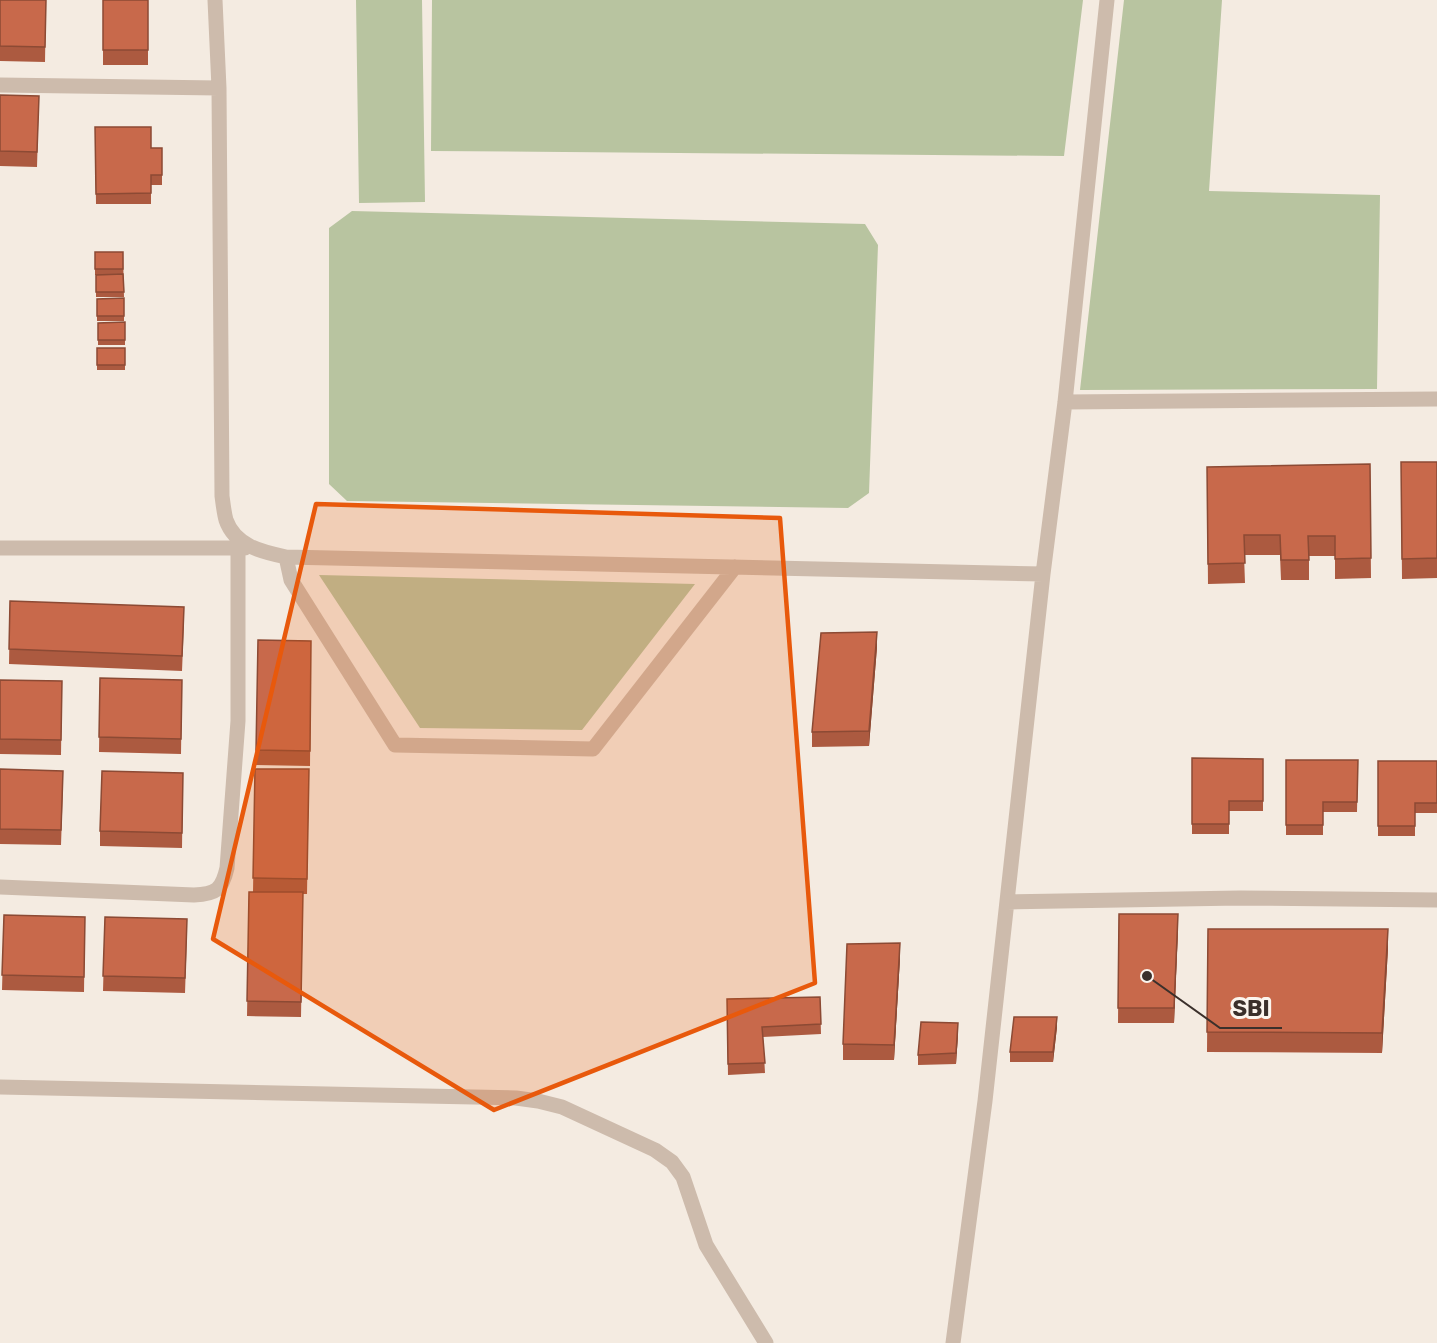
<svg xmlns="http://www.w3.org/2000/svg" width="1437" height="1343" font-family="Rubik,sans-serif">
  <rect width="100%" height="100%" fill="#f4ebe1"/>
  <path fill="#b8c4a0" d="M356,0H422L425,202L359,203Z
    M432,0H1083L1064,156L431,151Z
    M1124,0H1222L1209,191L1380,195L1377,389L1080,390Z
    M352,211L865,224L878,245L869,493L848,508L347,501L329,484V228Z
    M319,575L695,584L582,730L420,728Z"/>
  <g fill="none" stroke-linecap="round" stroke-linejoin="round">
    <path stroke="#cdbbac" stroke-width="15" d="M215,0L219,88L222,496C223,503 224,513 226,520C235,546 262,552 286,557L1043,574
      M0,85L219,88
      M1065,402L1437,399
      M0,548H245
      M286,557L291,580L395,745L593,749L735,567
      M0,887L194,895C216,894 222,890 227,868L238,721V548
      M1007,902L1240,898L1437,900
      M0,1087L516,1098L538,1101L562,1107L655,1150L672,1162L683,1177L706,1245L766,1343
      M953,1343L985,1101L1043,574L1065,402L1107,0"/>
  </g>
  <path fill="#ac5a40" d="M0,0H46L45,62L0,61Z
    M103,0H148V65H103Z
    M0,95L39,96L37,167L0,166Z
    M95,127L151,148H162V185H151V204H96Z
    M95,252H123L124,297H96V275H110H95Z
    M124,298V321H97V299Z
    M125,322V345H98V323Z
    M97,348H125V370H97Z
    M1401,462H1437V578L1402,579Z
    M1370,464L1371,578L1335,579V556H1309V580H1281L1280,555H1244L1245,583L1208,584L1207,467Z
    M10,601L184,622L182,671L9,664Z
    M258,640L311,641L310,766L256,765Z
    M877,647L869,746L812,747V732Z
    M100,678L182,680L181,754L99,752Z
    M0,680L62,681L61,755L0,754Z
    M1192,758L1263,759V811H1229V834H1192Z
    M1286,760H1358L1357,812H1323V835H1286Z
    M1378,761H1437V813H1415V836H1378Z
    M0,769L63,786L61,845L0,844Z
    M255,769H309L307,894H303L301,1017L247,1016L249,892H253Z
    M183,773L182,848L100,846V831Z
    M1119,914L1178,929L1174,1023H1118Z
    M4,915L85,917L84,992L2,990Z
    M105,917L187,934L185,993L103,991Z
    M1208,929L1388,948L1382,1053L1207,1052Z
    M900,958L894,1060H843V1044Z
    M820,997L821,1034L763,1037L765,1073L728,1075L727,999Z
    M1057,1027L1053,1062H1010V1052Z
    M958,1034L956,1064L918,1065V1055Z"/>
  <path fill="#8c4a34" d="M877,632V647L869,746V731Z
    M1178,914V929L1174,1023V1008Z
    M1388,929V948L1382,1053V1033Z
    M900,943V958L894,1060V1045Z
    M1057,1017V1027L1053,1062V1052Z
    M958,1023V1034L956,1064V1053Z"/>
  <path fill="#c8694b" stroke="#8c4a34" stroke-width="1.5" d="M0,0H46L45,47L0,46Z
    M103,0H148V50H103Z
    M0,95L39,96L37,152L0,151Z
    M95,127H151V148H162V175H151V193L96,194Z
    M95,252H123V269H95Z
    M123,274L124,292H96V275Z
    M124,298V316H97V299Z
    M125,322V340H98V323Z
    M97,348H125V365H97Z
    M1401,462H1437V558L1402,559Z
    M1370,464L1371,558L1335,559V536H1308L1309,560H1281L1280,535H1244L1245,563L1208,564L1207,467Z
    M10,601L184,607L182,656L9,649Z
    M877,632L869,731L812,732L821,633Z
    M258,640L311,641L310,751L256,750Z
    M100,678L182,680L181,739L99,737Z
    M0,680L62,681L61,740L0,739Z
    M1192,758L1263,759V801H1229V824H1192Z
    M1286,760H1358L1357,802H1323V825H1286Z
    M1378,761H1437V803H1415V826H1378Z
    M0,769L63,771L61,830L0,829Z
    M255,769H309L307,879L253,878Z
    M102,771L183,773L182,833L100,831Z
    M249,892H303L301,1002L247,1001Z
    M1119,914H1178L1174,1008H1118Z
    M4,915L85,917L84,977L2,975Z
    M105,917L187,919L185,978L103,976Z
    M1208,929H1388L1382,1033L1207,1032Z
    M900,943L894,1045L843,1044L847,944Z
    M820,997L821,1024L762,1027L765,1063L728,1064L727,999Z
    M1014,1017H1057L1053,1052H1010Z
    M921,1022L958,1023L956,1053L918,1055Z"/>
  <path fill="#e8590c" fill-opacity="0.2" stroke="#e8590c" stroke-width="4.5" stroke-linejoin="round" d="M316,504L780,518L815,983L494,1110L213,939Z"/>
  <path fill="none" stroke="#3b302b" stroke-width="2" d="M1147 976L1220 1028H1282"/>
  <circle fill="#3b302b" stroke="#fbf5ee" stroke-width="2" cx="1147" cy="976" r="6"/>
  <g font-size="22" text-anchor="middle" font-weight="bold" fill="#3b302b" stroke="#fbf5ee" stroke-width="6" stroke-linejoin="round" paint-order="stroke">
    <text x="1251" y="1016">SBI</text>
  </g>
</svg>
